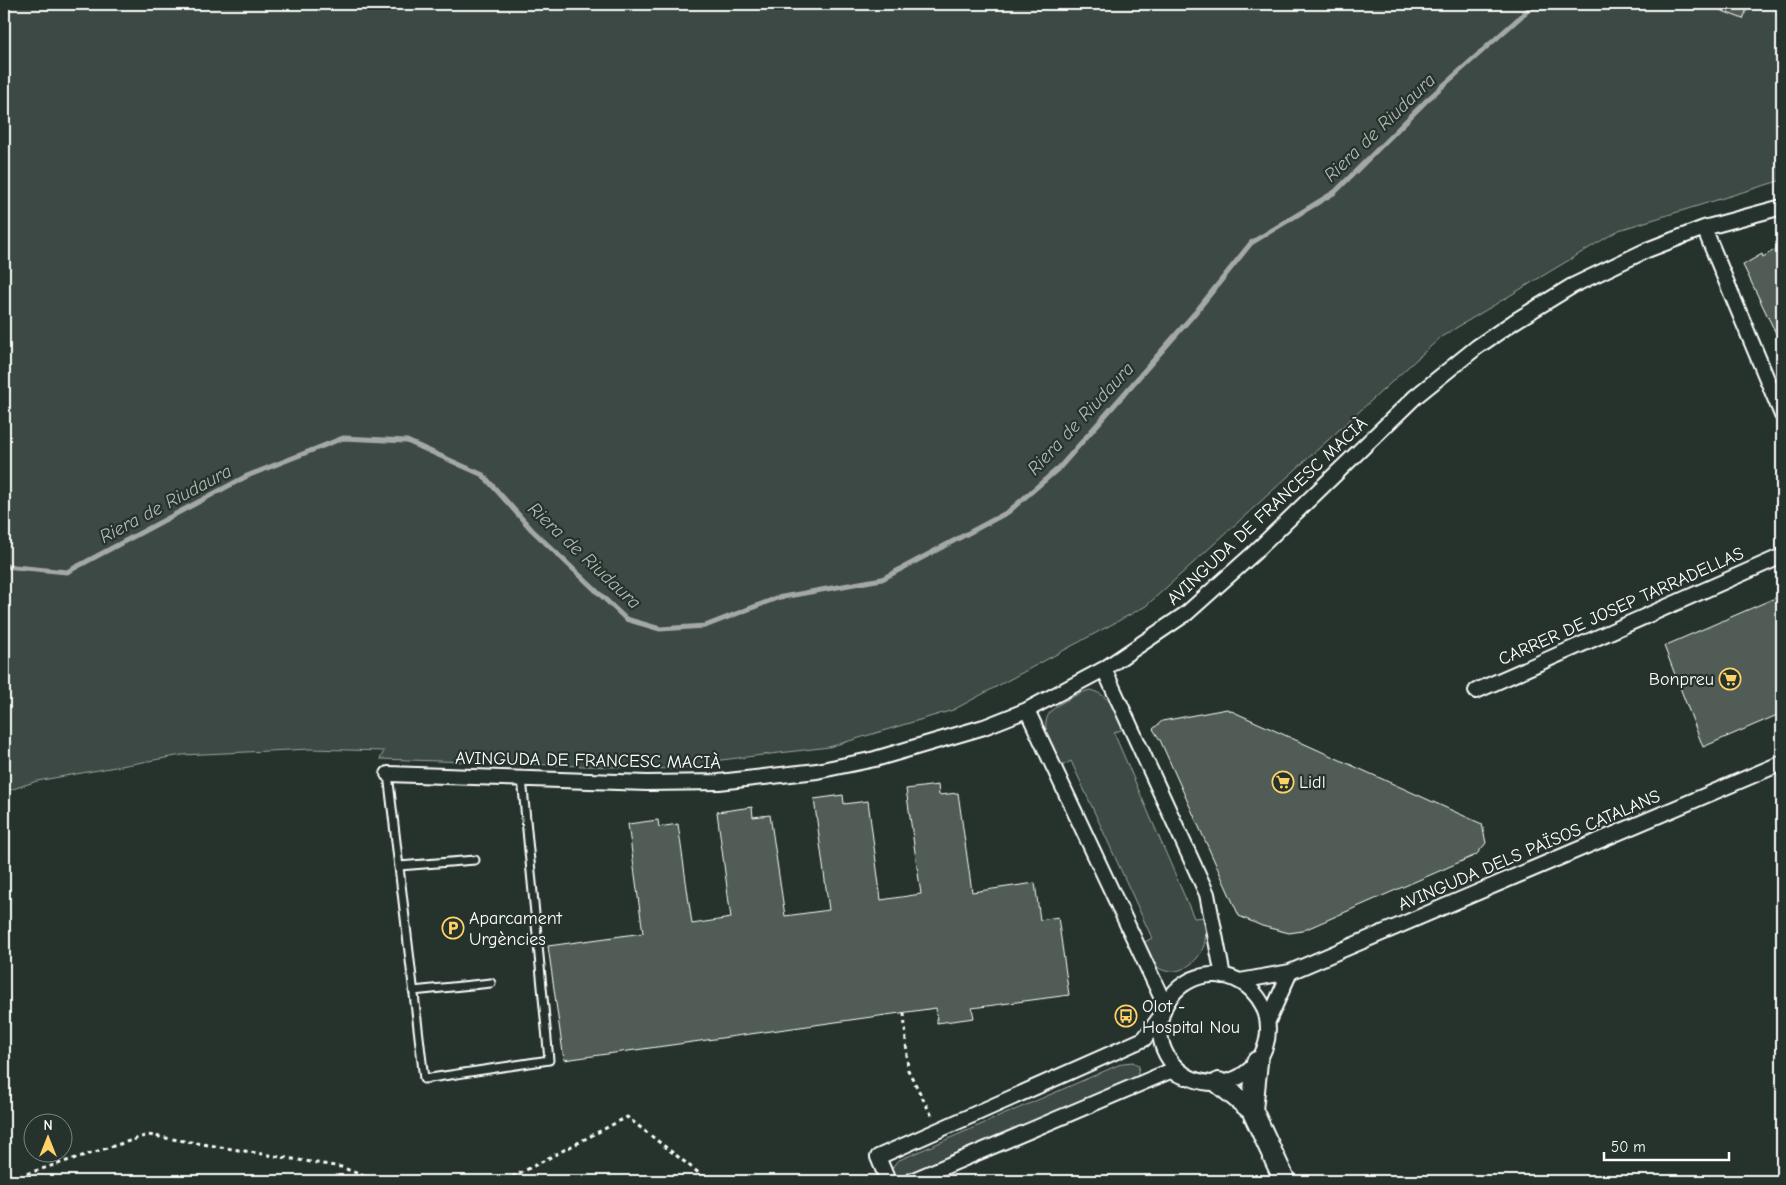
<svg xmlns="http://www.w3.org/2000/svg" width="1786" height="1185" font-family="'Comic Neue',sans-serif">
  <rect width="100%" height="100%" fill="#26332d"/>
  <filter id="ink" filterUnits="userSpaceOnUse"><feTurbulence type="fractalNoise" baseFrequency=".02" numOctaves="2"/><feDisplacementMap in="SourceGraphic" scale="10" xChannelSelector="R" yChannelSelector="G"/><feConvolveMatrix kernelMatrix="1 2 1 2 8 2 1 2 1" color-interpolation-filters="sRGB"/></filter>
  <g filter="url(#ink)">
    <path fill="#3e4944" stroke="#9ea4a2" d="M4,4H1782V180L1619,230L1441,337L1146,606L953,710L829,747L713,761L708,767L672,769L380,759L384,751L311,749L182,755L37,781L4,792Z
      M1090,690C1111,695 1115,711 1123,729L1114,733L1194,918L1205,917C1205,927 1207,939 1203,948C1197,965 1172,980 1156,966C1149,960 1147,950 1143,943L1152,938L1071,761L1062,766C1050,738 1031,719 1065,701C1074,696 1081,692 1090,690Z
      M1133,1062L1139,1066L1137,1078L906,1178L896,1176L892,1168L897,1161L1123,1063Z"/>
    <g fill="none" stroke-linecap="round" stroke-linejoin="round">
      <path stroke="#a4a9a7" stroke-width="5" d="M4,566L67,572L247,476L343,438L407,441L483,475L532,530L626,619L660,629L705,626L777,598L882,579L1008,512L1060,467L1195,313L1251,243L1335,192L1427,100L1535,4"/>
    </g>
    <path fill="#515c57" stroke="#fff" d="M1707,4H1749L1743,19L1707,5Z
      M1782,245V346L1743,265L1762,254L1763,257Z
      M1782,595V713L1703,747L1664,646Z
      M1227,709L1482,824L1486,843L1476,855L1302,931L1289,933L1262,926L1239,916L1160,740L1153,729L1162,721Z
      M938,785L939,795L958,793L972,892L1035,883L1040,920L1058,917L1069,995L972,1008L974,1018L937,1023L936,1008L564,1060L548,946L643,933L628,824L658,820L659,827L678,824L692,924L731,918L717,812L752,807L753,817L770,815L785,916L829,910L814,799L843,795L844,804L868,801L881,900L921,894L906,789Z"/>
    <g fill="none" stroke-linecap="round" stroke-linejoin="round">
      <g stroke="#fff" stroke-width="11">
        <path id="lane" d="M388,774L424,1079L549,1060L522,778
          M399,866L475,860
          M413,991L491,983"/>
      </g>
      <g stroke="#fff" stroke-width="18">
        <path id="street" d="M1704,228L1782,415
          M1104,669L1207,894L1223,976
          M1476,691L1782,556
          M1027,710L1165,1005
          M388,774L647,783L719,782L817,771L875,759L984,727L1027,710L1104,669L1187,613L1254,553L1415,397L1477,347L1515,321L1572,286L1647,250L1704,228L1782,207
          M1160 1029a54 54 0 1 1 108 0a54 54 0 1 1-108 0Z
          M1240,981L1290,972L1782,763
          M1268,1021L1290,972
          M888,1181L878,1157L1144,1039L1161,1016
          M911,1181L1170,1071L1185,1077"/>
      </g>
      <g stroke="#fff" stroke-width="24">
        <path id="secondary" d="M1219,1083L1252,1110L1285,1181
          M1252,1110L1257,1062"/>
      </g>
      <path stroke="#fff" stroke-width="3" stroke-dasharray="4 4" stroke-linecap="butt" d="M904,1013L908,1070L933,1118
        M4,1181L148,1135L341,1167L376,1181
        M505,1181L627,1117L709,1181"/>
      <use href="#lane" stroke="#26332d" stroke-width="7"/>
      <use href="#street" stroke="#26332d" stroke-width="14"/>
      <use href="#secondary" stroke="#26332d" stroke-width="20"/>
    </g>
  </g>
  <defs>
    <g id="supermarket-ring" transform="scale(1.125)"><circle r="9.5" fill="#26332d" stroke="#ffd166" stroke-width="1.5"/><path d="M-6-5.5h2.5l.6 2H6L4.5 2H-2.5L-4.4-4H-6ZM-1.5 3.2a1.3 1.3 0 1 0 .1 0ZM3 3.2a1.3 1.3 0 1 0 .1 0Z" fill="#ffd166"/></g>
    <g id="parking-ring" transform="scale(1.125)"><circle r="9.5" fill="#26332d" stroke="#ffd166" stroke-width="1.5"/><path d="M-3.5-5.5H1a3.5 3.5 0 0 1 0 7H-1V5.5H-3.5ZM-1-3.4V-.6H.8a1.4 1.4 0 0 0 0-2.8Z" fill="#ffd166"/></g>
    <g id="bus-ring" transform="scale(1.125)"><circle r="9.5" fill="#26332d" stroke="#ffd166" stroke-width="1.5"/><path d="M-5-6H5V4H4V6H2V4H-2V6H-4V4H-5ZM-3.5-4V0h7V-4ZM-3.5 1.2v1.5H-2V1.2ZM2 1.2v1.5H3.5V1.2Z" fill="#ffd166"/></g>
  </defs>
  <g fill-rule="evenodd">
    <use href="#supermarket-ring" x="1730" y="679"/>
    <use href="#supermarket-ring" x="1283" y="782"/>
    <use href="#parking-ring" x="453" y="928"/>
    <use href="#bus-ring" x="1126" y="1016"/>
  </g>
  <g text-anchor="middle" stroke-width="4.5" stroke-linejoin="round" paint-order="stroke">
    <g font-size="18" fill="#fff" stroke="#26332d">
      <text transform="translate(1267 511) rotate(-43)" y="6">AVINGUDA DE FRANCESC MACIÀ</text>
      <text transform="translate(1621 606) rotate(-24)" y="6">CARRER DE JOSEP TARRADELLAS</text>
      <text transform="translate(588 760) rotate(1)" y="6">AVINGUDA DE FRANCESC MACIÀ</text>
      <text transform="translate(1529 850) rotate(-23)" y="6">AVINGUDA DELS PAÏSOS CATALANS</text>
    </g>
    <g font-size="18" fill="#fff" stroke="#26332d" text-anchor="start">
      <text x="1714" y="685" text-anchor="end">Bonpreu</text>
      <text x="1299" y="788">Lidl</text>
      <text x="469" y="924">Aparcament<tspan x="469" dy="21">Urgències</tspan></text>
      <text x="1142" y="1012">Olot -<tspan x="1142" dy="21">Hospital Nou</tspan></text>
    </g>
    <g font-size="19" font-style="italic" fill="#b3b8b6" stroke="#26332d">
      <text transform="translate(1379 127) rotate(-44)" y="7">Riera de Riudaura</text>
      <text transform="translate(1080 418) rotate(-47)" y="7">Riera de Riudaura</text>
      <text transform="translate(165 503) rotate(-28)" y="7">Riera de Riudaura</text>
      <text transform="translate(585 555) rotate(43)" y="7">Riera de Riudaura</text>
    </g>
  </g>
  <rect width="1786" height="1185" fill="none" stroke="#26332d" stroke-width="20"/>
  <rect x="10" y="10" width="1766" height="1165" fill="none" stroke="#fff" stroke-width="2" filter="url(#ink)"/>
  <g transform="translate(48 1138)"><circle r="24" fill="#26332d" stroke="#7d8581"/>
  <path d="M0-4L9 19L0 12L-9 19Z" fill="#ffd166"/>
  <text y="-8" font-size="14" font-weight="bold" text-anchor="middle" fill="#ffffff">N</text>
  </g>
  <path d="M1604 1152v8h125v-8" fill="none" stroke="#ffffff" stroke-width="2.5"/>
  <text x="1611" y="1152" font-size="15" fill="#ffffff" stroke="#26332d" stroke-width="4" paint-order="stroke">50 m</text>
</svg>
